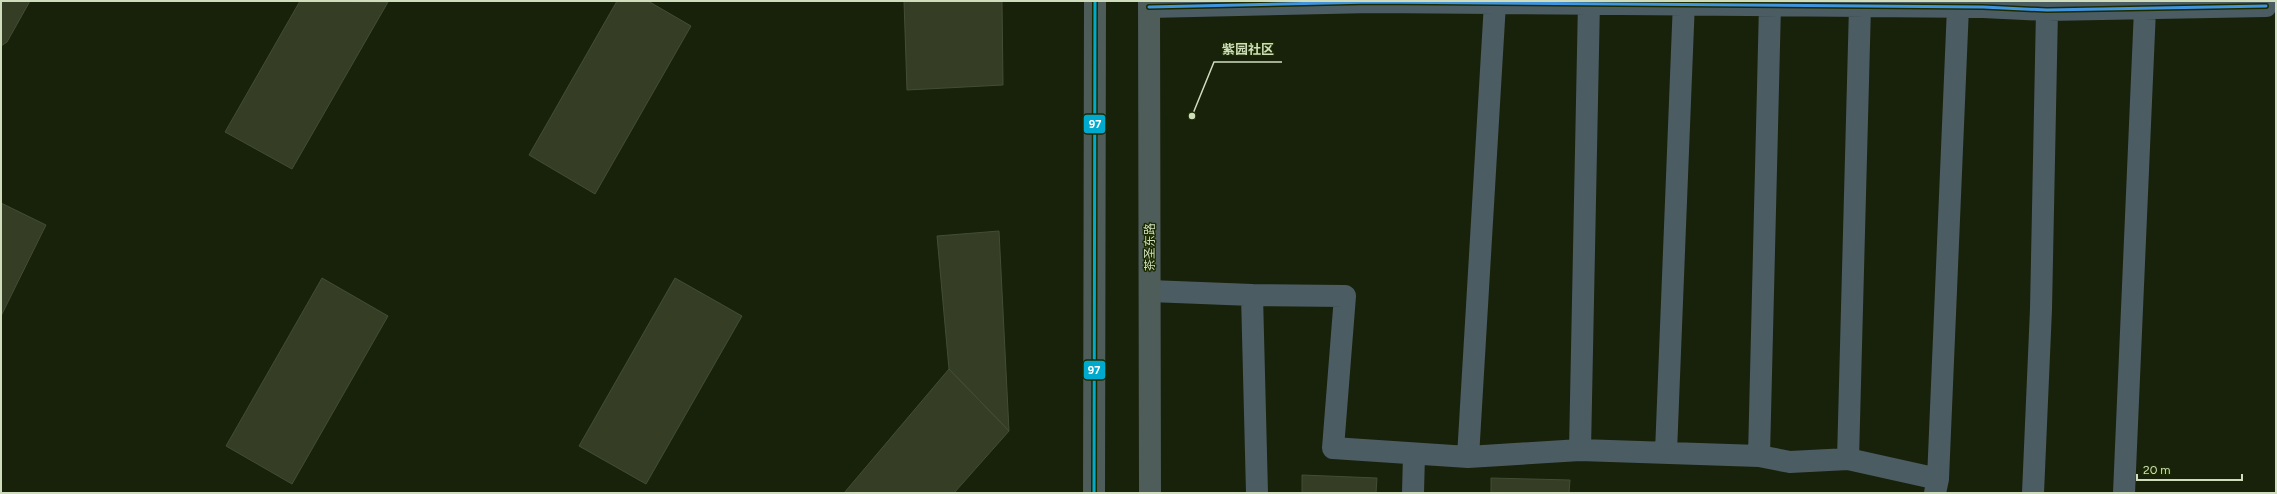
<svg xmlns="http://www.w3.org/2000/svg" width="2277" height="494" font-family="Figtree,'Noto Sans SC',sans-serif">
  <rect width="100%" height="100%" fill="#18210a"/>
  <path fill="#353e25" stroke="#434c35" d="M1,1H30L7,42L1,46Z
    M300,1L388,2L292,169L225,132Z
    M617,1H648L691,26L595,194L529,155Z
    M904,1H1002L1003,85L907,90Z
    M1,203L46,225L1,316Z
    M999,231L1009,431L949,369L937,236Z
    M322,278L388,316L292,484L226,446Z
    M675,278L742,316L646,484L579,446Z
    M949,369L1009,431L954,493H844Z
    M1302,475L1377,478L1376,493H1302Z
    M1491,478L1570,480L1569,493H1491Z"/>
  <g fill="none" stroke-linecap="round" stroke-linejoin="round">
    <path stroke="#4b5c63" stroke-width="22" d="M1149,7L1372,2L1983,7L2047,10L2266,6
      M1150,291L1252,295L1257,493
      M1252,295L1345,296L1333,448L1468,457L1580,450L1759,456L1790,462L1848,459L1938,479
      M1580,450L1589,1
      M1666,452L1684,1
      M1759,456L1770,5
      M1468,457L1495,3
      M1848,459L1860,6
      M1413,493L1414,454
      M1935,493L1938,479L1958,7
      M2033,493L2041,309L2047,10
      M2124,493L2145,9"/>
    <path stroke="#4e5c5a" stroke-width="22" d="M1149,1L1150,493
      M1094,493L1095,1"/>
    <g stroke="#1b2b00" stroke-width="6">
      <path id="bus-1" d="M1149,7L1372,2L1983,7L2047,10L2266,6"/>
    </g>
    <g stroke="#1b2b00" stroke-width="6">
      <path id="bus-2" d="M1094,493L1095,1"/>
    </g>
    <use href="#bus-1" stroke="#4094de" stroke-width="3"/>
    <use href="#bus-2" stroke="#00a9ce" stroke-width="3"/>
  </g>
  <g text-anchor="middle" stroke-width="3" stroke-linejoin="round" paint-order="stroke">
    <g font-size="12" fill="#cfddbd" stroke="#1b2b00">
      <text transform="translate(1150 247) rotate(-90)" y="4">茶圣东路</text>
    </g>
  </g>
  <path fill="none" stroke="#cfddbd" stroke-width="1.5" d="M1192 116L1214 62H1282"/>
  <circle fill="#cfddbd" stroke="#1b2b00" stroke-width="1.5" cx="1192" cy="116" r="4"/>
  <g font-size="13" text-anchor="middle" font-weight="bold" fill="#cfddbd" stroke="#1b2b00" stroke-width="3" stroke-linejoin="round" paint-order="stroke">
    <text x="1248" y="54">紫园社区</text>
  </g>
  <g stroke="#1b2b00" stroke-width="1.5">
    <rect x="1083" y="114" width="23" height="20" rx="4" fill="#00a9ce"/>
    <rect x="1083" y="360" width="23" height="20" rx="4" fill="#00a9ce"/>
  </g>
  <g font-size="11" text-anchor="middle" font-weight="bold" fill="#fff">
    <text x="1095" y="128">97</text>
    <text x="1094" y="374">97</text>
  </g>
  <rect width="2277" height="494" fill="none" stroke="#cfddbd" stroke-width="4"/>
  <path d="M2137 474v6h105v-6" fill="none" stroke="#cfddbd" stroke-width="2"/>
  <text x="2143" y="474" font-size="12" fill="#cfddbd" stroke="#1b2b00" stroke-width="3" paint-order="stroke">20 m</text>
</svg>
